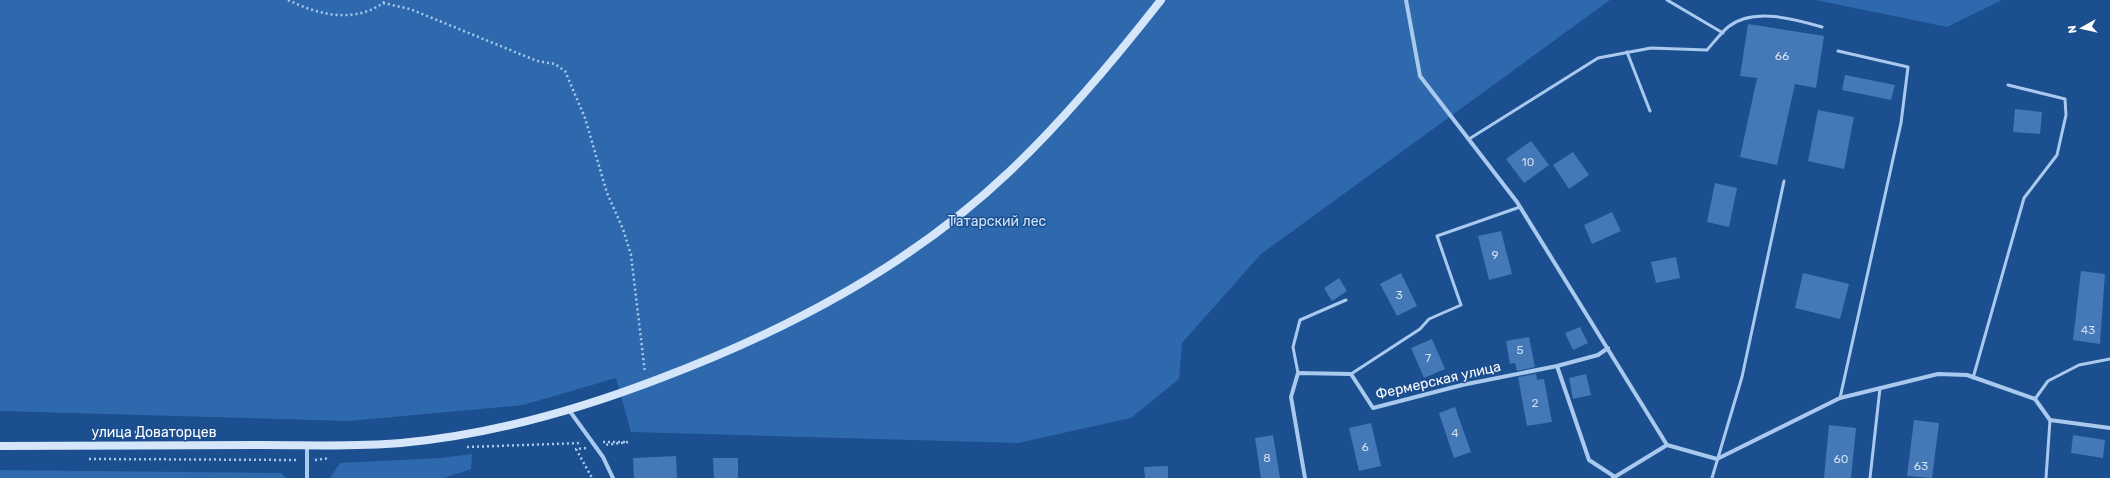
<svg xmlns="http://www.w3.org/2000/svg" width="2110" height="478" font-family="Rubik,sans-serif">
  <rect width="100%" height="100%" fill="#1b4f8f"/>
  <path fill="#2e69ad" d="M0,0H1610L1261,254L1182,343L1179,379L1131,418L1018,443L631,432L616,378L523,405L349,421L0,411Z
    M1816,0H2002L1947,27Z
    M472,454L471,469L444,478H330L340,463L441,458Z
    M0,470L281,473L286,478H0Z"/>
  <path fill="#4478b7" d="M1748,24L1824,36L1816,88L1795,84L1777,165L1740,157L1757,78L1740,76Z
    M1845,75L1895,85L1891,100L1842,90Z
    M2015,109L2042,112L2040,134L2013,132Z
    M1818,110L1854,117L1844,169L1808,161Z
    M1531,141L1549,165L1524,183L1506,159Z
    M1573,152L1589,175L1569,189L1553,165Z
    M1715,183L1737,188L1729,227L1707,222Z
    M1612,212L1621,231L1592,244L1584,225Z
    M1501,231L1512,274L1489,280L1478,236Z
    M1676,257L1680,278L1656,283L1651,262Z
    M2081,271L2105,274L2100,344L2073,340Z
    M1401,273L1417,306L1397,316L1380,284Z
    M1803,273L1849,284L1840,319L1795,308Z
    M1339,278L1347,291L1332,301L1324,288Z
    M1580,327L1588,343L1573,350L1565,333Z
    M1529,337L1535,367L1517,371L1515,363L1510,364L1506,341Z
    M1432,339L1445,369L1424,378L1411,348Z
    M1536,374L1537,380L1544,379L1552,422L1527,426L1518,377Z
    M1586,374L1591,395L1573,399L1569,378Z
    M1455,407L1471,452L1454,458L1439,413Z
    M1914,420L1939,423L1932,478L1907,476Z
    M1371,423L1381,466L1359,471L1349,428Z
    M1829,425L1856,428L1851,478H1824Z
    M1273,435L1280,478H1261L1255,438Z
    M2073,435L2105,440L2103,458L2071,453Z
    M676,456L677,478H634L633,458Z
    M713,458H738V478H714Z
    M1168,466V478H1145L1144,467Z"/>
  <g fill="none" stroke-linecap="round" stroke-linejoin="round">
    <path stroke="#a9c9ee" stroke-width="2.5" stroke-dasharray="2 3" stroke-linecap="butt" d="M288,0C321,16 357,24 387,0
      M383,3L410,9L537,61L555,64L565,71L585,118L607,193L623,229L631,255L645,373
      M115,434L119,432H137L140,434
      M603,442H628L605,445
      M467,447L582,443
      M586,448L576,449L592,478
      M89,459L298,460
      M315,460L330,458"/>
    <path stroke="#a9c9ee" stroke-width="3" d="M1667,0L1723,33
      M1838,51L1908,67L1901,123L1840,398
      M1627,52L1650,111
      M1469,139L1598,58L1651,48L1707,50C1714,42 1721,33 1728,27C1753,7 1795,19 1822,27
      M1298,373L1293,347L1300,320L1346,300
      M1351,374L1420,329L1429,319L1461,305L1437,236L1520,207
      M1973,378L2024,198L2057,155L2066,115L2065,99L2008,85
      M2035,399L2048,381L2079,365L2110,359
      M1712,478L1742,377L1784,181
      M1870,478L1880,388
      M2046,478L2050,420"/>
    <path stroke="#a9c9ee" stroke-width="4" d="M1406,0L1420,76L1517,202L1667,445
      M1557,366L1589,460L1615,477
      M569,410L603,457L613,478
      M307,478V445
      M1305,478L1291,397L1298,373L1351,374L1373,408L1462,385L1557,366L1598,355L1608,348
      M1613,478L1667,445L1717,459L1840,398L1938,374L1967,375L2035,399L2050,420L2110,428"/>
    <path stroke="#d6e6fa" stroke-width="8" d="M0,446C88,446 175,445 263,445C308,445 355,447 401,443C490,435 578,410 661,378C788,330 910,266 1009,172C1065,119 1114,60 1161,0"/>
  </g>
  <g text-anchor="middle" stroke-width="3" stroke-linejoin="round" paint-order="stroke">
    <g font-size="12" fill="#d0dded">
      <text x="1782" y="60">66</text>
      <text x="1528" y="166">10</text>
      <text x="1495" y="259">9</text>
      <text x="1399" y="299">3</text>
      <text x="2088" y="334">43</text>
      <text x="1520" y="354">5</text>
      <text x="1428" y="362">7</text>
      <text x="1535" y="407">2</text>
      <text x="1455" y="437">4</text>
      <text x="1365" y="451">6</text>
      <text x="1267" y="462">8</text>
      <text x="1841" y="463">60</text>
      <text x="1921" y="470">63</text>
    </g>
    <g font-size="14" fill="#cfe3fa" stroke="#1b4f8f">
      <text x="997" y="226">Татарский лес</text>
    </g>
    <g font-size="14" fill="#fff" stroke="#1b4f8f">
      <text transform="translate(1438 380) rotate(-13)" y="5">Фермерская улица</text>
      <text x="154" y="437">улица Доваторцев</text>
    </g>
  </g>
  <g transform="translate(2082 28) rotate(262)" stroke="#1b4f8f" stroke-width="3" paint-order="stroke">
  <path d="M0-3L7 15L0 10L-7 15Z" fill="#ffffff"/>
  <text y="-6" font-size="11" font-weight="bold" text-anchor="middle" fill="#ffffff">N</text>
  </g>
</svg>
